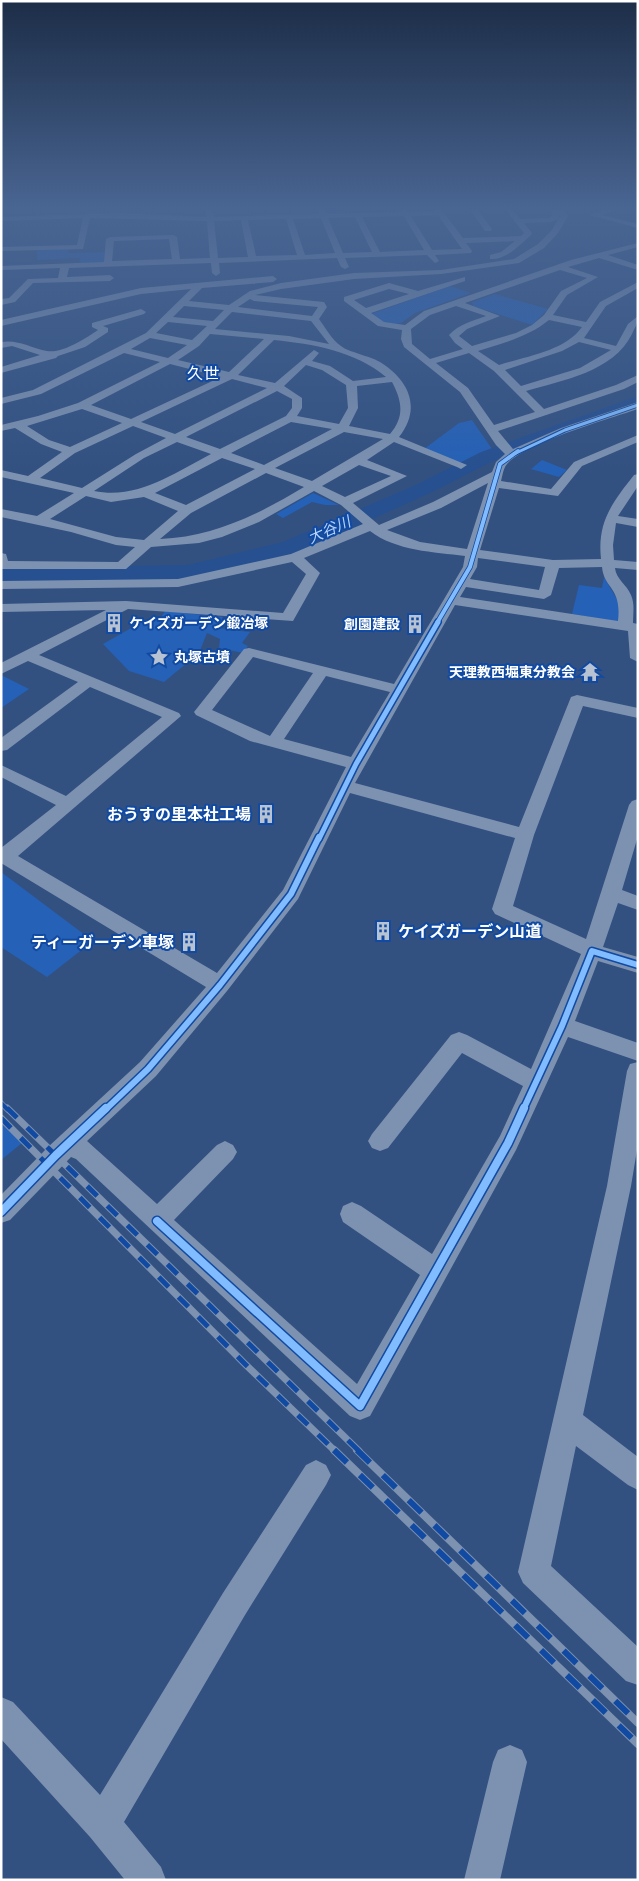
<svg xmlns="http://www.w3.org/2000/svg" width="639" height="1881" font-family="Cabin,'Noto Sans JP',sans-serif">
  <rect width="100%" height="100%" fill="#325181"/>
  <path fill="#2561b7" d="M322,209H397L398,211L326,214Z
    M69,248L68,253L105,252L104,262L79,264L80,258L37,260V250Z
    M450,286L471,293L415,313L401,323L393,324L382,322L371,314Z
    M495,294L548,309L532,325L473,306L472,302Z
    M472,420L492,449L460,463L424,449L459,423Z
    M542,460L567,470L559,477L531,469Z
    M313,493L339,505H325L312,502L283,518L276,514Z
    M604,577L622,608L621,622L572,614L579,585L602,588Z
    M165,611L223,617L218,628L250,632L242,643L248,646L243,653L219,648L220,639L207,633L199,653L164,682L129,671L103,644L140,623L160,619Z
    M1,675L29,689L1,708Z
    M1,872L93,941L47,977L1,947Z
    M1,1123L22,1143L1,1160Z"/>
  <g fill="none" stroke-linecap="round" stroke-linejoin="round">
    <path fill="#275090" fill-rule="evenodd" d="M638,396V407L495,460L430,493L299,552L188,579L1,582V568L188,565L283,542L416,485L481,452Z"/>
    <path fill="#7d92b1" fill-rule="evenodd" d="M206,209H212L214,217L319,214L318,209H324L327,214L401,212L400,209H406L408,212L435,211L434,209H441L463,238L521,236L524,233L505,209H512L520,219L549,218L552,216L550,209H563L568,216L558,233L544,248L519,263L441,274L354,279L281,289L255,295L324,302L327,307L319,319C325,327 332,340 341,346C348,352 370,356 380,362C409,380 422,408 399,437L467,465L461,469L457,467L394,442L367,460L407,476L353,503L379,525L433,502L492,472L496,462L505,454L496,445L460,392L404,347L401,339L402,330L378,326L344,301V297L389,283L418,291L465,277V281L371,313L384,322L405,325L424,311L571,260L638,243V247L608,255L638,265V270L599,258L568,267L598,277L567,295L553,315L586,322L600,302L638,282V288L606,306L584,338L616,346L628,324L638,316C638,324 635,327 632,334C613,372 563,380 526,391L544,409L616,385L638,375V382L624,389L498,431L513,449L561,428L638,402V409C612,418 517,445 505,467C503,471 502,477 501,481L551,489L574,462L638,435V442L582,466L558,496L499,488L480,550L553,560L601,559C597,522 612,503 634,475L638,474V486L618,516L638,519V527L616,523L613,545L614,560L638,562V570L615,568C616,579 627,585 631,595C635,604 633,614 633,623L638,624V662L630,658L628,631L455,605L355,783L519,827L571,697L577,695L638,708V718L583,706L534,835L513,906L586,939L629,805L632,801L638,799V836L622,890L638,896V910L618,903L603,947L638,957V973L598,961L575,1021L638,1043V1061L568,1037L516,1150L370,1416L360,1420L350,1416L76,1159L71,1157L10,1220L1,1223V1195L48,1147L140,1062L206,987L1,863V848L56,805L1,777V765L66,796L162,717L90,687L7,750L1,751V738L78,682L28,661L1,674V663L106,610L1,612V604L126,601L283,613L306,574L292,562L178,587L1,589V581L178,579L291,554L363,524L341,505L314,491L259,522L222,537L199,543L151,547L126,569H1V553L6,554L8,561L118,562L135,547L116,545L71,532L1,517V509L37,516L74,493L1,477V470L28,476L62,452L41,444L15,428L1,431V425L38,416L78,403L160,362L124,353L41,394L1,404V398L33,390L146,333L191,289L141,294L1,326V320L141,288L273,276L277,279L273,282L202,288L189,301L229,305L250,291L281,283L354,273L441,270L514,259L538,244L552,230L560,216L558,213L559,219L550,222L524,223L532,233L531,235C520,245 506,260 490,259V255L501,252L515,241L466,243L472,251L471,253L435,255L439,261L435,263L427,255L345,258L349,267L345,269L341,267L337,258L219,263L220,273L216,276L212,273L211,263L69,268L67,277L110,275L114,278L110,281L33,283L15,302L1,305V299L9,298L28,279L58,278L60,268L1,270V266L104,262L106,239L110,237L173,235L177,237L180,259L210,258L207,221L90,218L83,249L1,251V247L77,245L83,218L1,221V217L120,213L206,217ZM438,215L462,249L432,250L411,216ZM404,216L424,250L380,252L362,217ZM355,217L372,252L343,253L328,218ZM321,218L335,253L305,255L293,219ZM286,219L297,255L256,256L248,220ZM241,220L248,257L218,258L214,221ZM169,239L172,259L112,261L114,241ZM560,270L587,278L561,291L544,315L532,325L516,333L472,346L459,336L467,329L500,316L465,303ZM389,289L409,294L366,308L354,300ZM250,299L254,301L318,307L312,316L238,307ZM184,306L224,310L213,321L173,317ZM456,306L486,316C473,321 459,324 449,335L455,343L463,349L430,359L412,344L411,329L430,315ZM232,312L311,321L329,344L289,336L215,329ZM549,320L582,327C565,351 527,356 499,365L478,351C503,343 528,337 549,320ZM168,322L207,326L192,340L156,333ZM210,334L264,339L229,372L178,360L199,346ZM150,338L187,345L168,358L131,349ZM274,340C313,344 355,351 386,377L353,381L330,366L312,361L319,353L314,350L275,383L238,375ZM579,342L611,350L580,368L521,386L505,370L562,351ZM469,353L494,371L535,412L494,425L468,388L436,363ZM170,364L221,377L131,419L91,405ZM306,365L322,370L346,385L348,408L339,424L297,416L302,408V398L284,386ZM232,379L267,388L175,434L141,422ZM392,382C402,401 405,416 390,434L349,426L358,408L357,386ZM277,391L292,399V408L286,416L220,449L186,437ZM82,409L122,423L70,447L49,440L27,426ZM291,422L332,429L264,465L231,453ZM133,426L166,438L136,454L82,488L40,478L75,453ZM344,432L383,439L312,481L275,468ZM177,442L211,454C174,473 138,500 94,491L144,458ZM222,458L255,469L186,505L155,493ZM359,465L391,476L345,497L322,486ZM266,473L304,487C259,514 214,537 160,539L191,513ZM488,483L467,549L420,542L387,530L441,508ZM86,496L111,502L144,497L178,511L144,540L116,537L50,519ZM370,531C396,551 434,552 465,556L463,567L394,684L249,648L244,649L194,712L196,715L250,741L346,767L283,890L217,973L18,856L181,716L179,713L39,655L128,609L293,621L320,573L304,558ZM478,558L545,567L539,590L470,579L477,567ZM602,567C604,589 622,587 618,621L460,597L466,587L544,599L551,595L559,568ZM253,657L313,673L270,736L212,710ZM326,676L390,692L351,757L284,739ZM350,793L515,838L492,909L495,914L581,954L531,1069L467,1035L459,1032L451,1035L372,1134L368,1141L372,1148L380,1151L388,1148L462,1053L523,1086L500,1136L432,1254L361,1206L352,1202L343,1206L340,1214L343,1222L420,1275L357,1384L174,1220L233,1159L237,1152L233,1145L225,1141L217,1145L157,1204L87,1141L156,1076L227,991L298,899Z
      M470,209H477L492,229L491,231H485Z
      M607,209H618L602,215L638,224V228L590,215Z
      M141,309L146,312L144,314L103,326L108,328V332L85,347L58,356L56,358L1,373V367L40,355L12,346L1,348V342C18,339 31,348 47,351C62,354 86,338 98,330L92,327V323Z
      M638,1062V1144L631,1186L583,1415L638,1457V1490L628,1485L576,1446L551,1566L638,1647V1685L626,1681L523,1583L518,1572L607,1186L627,1071L630,1064Z
      M316,1460L326,1465L331,1475L326,1485L245,1615L124,1822L161,1867L166,1880H125L90,1837L1,1739V1697L13,1702L100,1795L223,1593L306,1465Z
      M510,1745L522,1750L527,1762L500,1880H464L493,1762L498,1750Z"/>
    <g stroke="#7d91b0" stroke-width="5.5">
      <path id="rail-far2" d="M1,1103L8,1110"/>
    </g>
    <g stroke="#7d91b0" stroke-width="7">
      <path id="rail-far1" d="M7,1108L359,1451
        M1,1118L245,1364L335,1451"/>
    </g>
    <g stroke="#7d91b0" stroke-width="8">
      <path id="rail" d="M334,1450L638,1744
        M357,1450L638,1723"/>
    </g>
    <use href="#rail-far2" stroke="#114aa2" stroke-width="4" stroke-dasharray="11" stroke-linecap="butt"/>
    <use href="#rail-far1" stroke="#114aa2" stroke-width="5" stroke-dasharray="14" stroke-linecap="butt"/>
    <use href="#rail" stroke="#114aa2" stroke-width="6" stroke-dasharray="18" stroke-linecap="butt"/>
    <g stroke="#114aa2" stroke-width="5">
      <path id="cycleway-far4" d="M516,453L565,430L638,405"/>
    </g>
    <g stroke="#114aa2" stroke-width="5.5">
      <path id="cycleway-far3" d="M437,623L470,567L500,464L518,451"/>
    </g>
    <g stroke="#114aa2" stroke-width="8">
      <path id="cycleway-far2" d="M319,839L356,764L438,622"/>
    </g>
    <g stroke="#114aa2" stroke-width="9">
      <path id="cycleway-far1" d="M105,1110L148,1069L220,985L291,894L319,837
        M523,1110L562,1026L592,951L638,965"/>
    </g>
    <g stroke="#114aa2" stroke-width="11">
      <path id="cycleway" d="M1,1212L56,1155L106,1108
        M157,1221L360,1406L508,1143L524,1108"/>
    </g>
    <use href="#cycleway-far4" stroke="#80bcff" stroke-width="3"/>
    <use href="#cycleway-far3" stroke="#80bcff" stroke-width="4"/>
    <use href="#cycleway-far2" stroke="#80bcff" stroke-width="5"/>
    <use href="#cycleway-far1" stroke="#80bcff" stroke-width="6"/>
    <use href="#cycleway" stroke="#80bcff" stroke-width="8"/>
  </g>
  <linearGradient id="sky" x2="0" y2="1"><stop stop-color="#1c2d47"/><stop offset="0.44" stop-color="#496592"/><stop offset="1" stop-color="#496592" stop-opacity="0"/></linearGradient>
  <rect width="639" height="472" fill="url(#sky)"/>
  <defs>
    <g id="building-bare" transform="scale(1.5)"><path d="M-4-6H4V6H1V3H-1V6H-4ZM-2.5-4.3h1.7v1.8h-1.7ZM.8-4.3h1.7v1.8H.8ZM-2.5-1h1.7V.8h-1.7ZM.8-1h1.7V.8H.8Z" fill="#b7c2d3" stroke="#114aa2" stroke-width="2.5" paint-order="stroke"/></g>
    <g id="sight-bare" transform="scale(1.5)"><path d="M0-6L1.8-2.2L6-1.7L2.9 1.2L3.7 5.4L0 3.3L-3.7 5.4L-2.9 1.2L-6-1.7L-1.8-2.2Z" fill="#b7c2d3" stroke="#114aa2" stroke-width="2.5" paint-order="stroke"/></g>
    <g id="temple-bare" transform="scale(1.5)"><path d="M0-6L5-2H3V0L6.5 2.5H4V6H1.5V3h-3V6H-4V2.5H-6.5L-3 0V-2H-5Z" fill="#b7c2d3" stroke="#114aa2" stroke-width="2.5" paint-order="stroke"/></g>
  </defs>
  <g fill-rule="evenodd">
    <use href="#building-bare" x="114" y="623"/>
    <use href="#building-bare" x="415" y="624"/>
    <use href="#sight-bare" x="159" y="657"/>
    <use href="#temple-bare" x="590" y="672"/>
    <use href="#building-bare" x="266" y="814"/>
    <use href="#building-bare" x="383" y="931"/>
    <use href="#building-bare" x="189" y="942"/>
  </g>
  <g text-anchor="middle" stroke-width="4" stroke-linejoin="round" paint-order="stroke">
    <g font-size="14" font-weight="bold" fill="#fff" stroke="#114aa2" text-anchor="start">
      <text x="129" y="628">ケイズガーデン鍛冶塚</text>
      <text x="400" y="629" text-anchor="end">創園建設</text>
      <text x="174" y="662">丸塚古墳</text>
      <text x="575" y="677" text-anchor="end">天理教西堀東分教会</text>
    </g>
    <g font-size="15" font-style="italic" fill="#b7d4fc" stroke="#114aa2">
      <text transform="translate(329 530) rotate(-24)" y="5">大谷川</text>
    </g>
    <g font-size="16" fill="#fff" stroke="#114aa2">
      <text x="203" y="379">久世</text>
    </g>
    <g font-size="16" font-weight="bold" fill="#fff" stroke="#114aa2" text-anchor="end">
      <text x="251" y="820">おうすの里本社工場</text>
      <text x="398" y="937" text-anchor="start">ケイズガーデン山道</text>
      <text x="174" y="948">ティーガーデン車塚</text>
    </g>
  </g>
  <rect width="639" height="1881" fill="none" stroke="#ffffff" stroke-width="5"/>
</svg>
